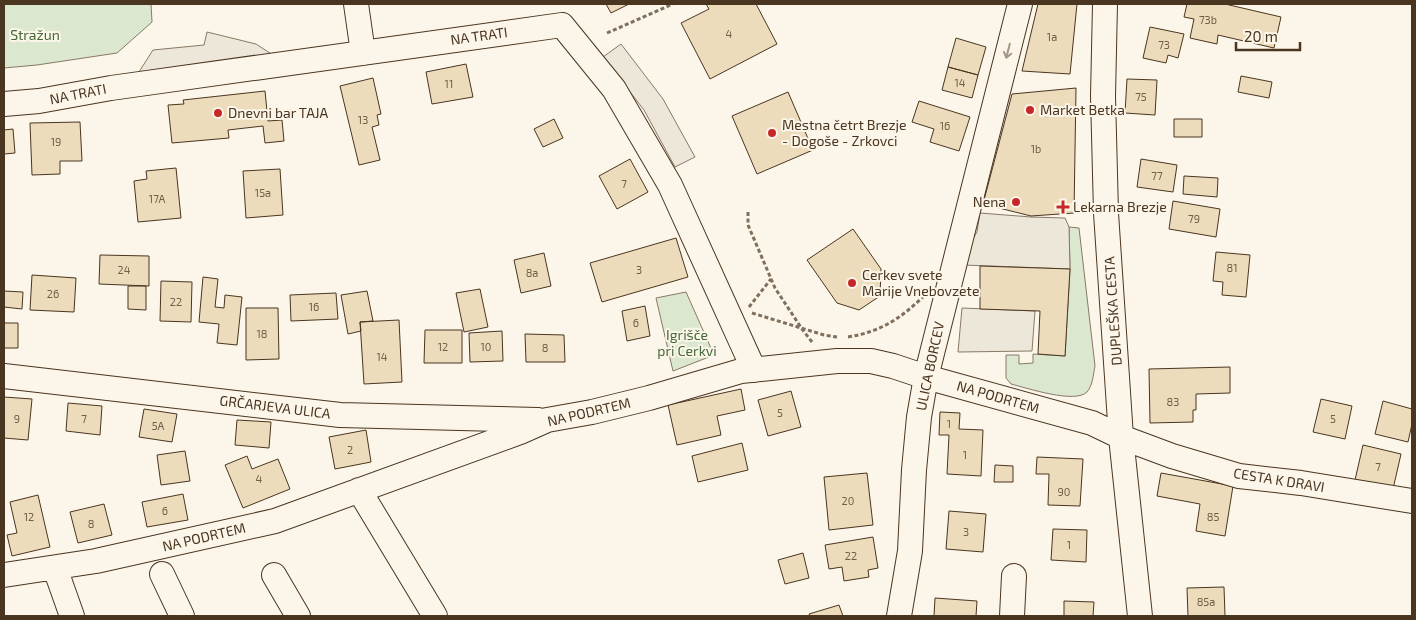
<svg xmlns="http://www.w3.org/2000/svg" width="1416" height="620" font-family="'Exo 2',sans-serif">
  <rect width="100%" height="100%" fill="#fbf6e9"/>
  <path fill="#dce7d0" stroke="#887966" d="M4,4H151L152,22L117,53L37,65L4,68Z
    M1069,227L1079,228L1095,366C1093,375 1093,385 1087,392C1075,404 1027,388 1011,384L1006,378V355H1019V364L1033,363V354L1065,356L1070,269Z
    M686,292L714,355L673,371L656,298Z"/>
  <path fill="#ede7d9" stroke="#887966" d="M207,32L256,44L273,55L137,75L153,50L204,45Z
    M621,44L663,99L695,157L675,167L644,110L603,57Z
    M980,213L1031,217L1065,218L1069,227L1070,269L963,265L966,250L977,232Z
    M962,308L1035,311L1032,351L958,352Z"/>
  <path fill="#ecdcbc" stroke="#4a3520" d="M606,4H629L611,13Z
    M706,4H756L777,44L710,79L681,23L709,9Z
    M1038,4H1077L1070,74L1022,71Z
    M1187,4H1225L1281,17L1274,48L1218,35L1217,44L1190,38L1194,19L1184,17Z
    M1150,27L1184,34L1178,58L1168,55L1166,63L1143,58Z
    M956,38L986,47L978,75L948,67Z
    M466,64L473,97L432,104L426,72Z
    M948,67L978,75L972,98L942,90Z
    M1241,76L1272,82L1269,98L1238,92Z
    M373,78L381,114L377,115L379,125L372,127L380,160L359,165L340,86Z
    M1127,79L1157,80L1155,115L1125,113Z
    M1076,88L1074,213L1031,216L983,204L1012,94Z
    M265,91L268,121L282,120L284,141L265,143L263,126L228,130L229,138L172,143L168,105L184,104L183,100Z
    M788,92L813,150L757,174L732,116Z
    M919,101L970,117L959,151L930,142L934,129L912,122Z
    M554,119L563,138L543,147L534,129Z
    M1174,119H1202V137H1174Z
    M80,122L82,161H60V174L32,175L30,123Z
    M13,129L15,153L4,154V130Z
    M630,159L648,192L617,209L599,176Z
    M1141,159L1177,165L1173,192L1137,187Z
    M176,168L181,218L138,222L134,181L147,179L146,171Z
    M280,169L283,215L246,218L243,171Z
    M1184,176L1218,178L1217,197L1183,194Z
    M1173,201L1220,209L1216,237L1169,229Z
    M853,229L881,269L880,296L859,310L837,303L807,260Z
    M676,238L688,277L602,302L590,263Z
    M1216,252L1250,255L1246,297L1222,295L1223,282L1213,281Z
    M544,253L551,286L521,293L514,260Z
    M100,255L149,256V286L99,284Z
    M980,266L1070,269L1065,356L1038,354L1040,311L980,309Z
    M32,275L76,278L74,312L30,310Z
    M203,277L218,279L215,307L224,308L225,295L242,297L237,345L217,343L219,324L199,322Z
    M161,281L192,282L191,322L160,321Z
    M128,286H146V310L128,309Z
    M480,289L488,327L464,332L456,293Z
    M4,291L23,292L22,309L4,307Z
    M367,291L373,321L360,322L361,331L348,334L341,295Z
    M336,293L338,319L291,321L290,295Z
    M645,306L650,336L627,341L622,311Z
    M246,308H278L279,359L246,360Z
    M399,320L402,382L364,384L360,322Z
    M4,323H18V348H4Z
    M425,330H462V363H424Z
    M502,331L503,361L470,362L469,333Z
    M525,334L564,335L565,362H526Z
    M1230,367V393L1196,394V410H1193V422L1150,423L1149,369Z
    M741,389L745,410L717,416L721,435L677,445L668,405Z
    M791,391L801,427L768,436L758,400Z
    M4,397L32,399L28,440L4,438Z
    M1321,399L1352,406L1345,439L1313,432Z
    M1383,401L1412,409V424L1408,442L1375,434Z
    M68,403L102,406L100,435L66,431Z
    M144,409L177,414L172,442L139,437Z
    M940,412L960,413L959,429L983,430L981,476L947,474L949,435H939Z
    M237,420L271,422L269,448L235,445Z
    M366,430L371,462L335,469L329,437Z
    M742,443L748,470L698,482L692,456Z
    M1363,445L1401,454L1393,489L1355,480Z
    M185,451L190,481L161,485L157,455Z
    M247,456L252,469L278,459L290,489L243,508L225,465Z
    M1037,457L1083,459L1080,506L1048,505L1049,474H1036Z
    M995,465L1013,466V482H994Z
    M867,473L873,525L829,530L824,477Z
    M1161,473L1233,486L1225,536L1196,531L1200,504L1157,496Z
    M183,494L188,520L147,527L142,502Z
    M38,495L50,547L12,556L7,535L17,533L10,502Z
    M104,504L112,535L78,543L70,512Z
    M949,511L986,514L983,552L946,549Z
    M1053,529L1087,530L1086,562L1051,560Z
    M873,537L878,568L868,570L869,577L844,581L842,567L829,569L825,545Z
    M803,553L809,578L785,584L778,560Z
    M1224,587L1225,616H1188L1187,588Z
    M935,598L977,601L976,616H934Z
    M1064,601L1094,602L1093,616H1064Z
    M839,605L843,616H810L809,614Z"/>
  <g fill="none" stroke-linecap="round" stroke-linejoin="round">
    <g stroke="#4a3520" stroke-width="26">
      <path id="minor" d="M356,4L363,53
        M1105,4L1103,96L1106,213L1121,437L1140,616
        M4,104L39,101L111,88L562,25L614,89L670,185L754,370
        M4,376L340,415L538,420
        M359,490L435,616
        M55,568L72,616
        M162,574L182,616
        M4,575L96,561L275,521L520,432L547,420L592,412L649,398L741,371L837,361H871L893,366L926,377L1092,423L1121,437L1172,456L1239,476L1301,483L1412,501
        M274,575L298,616
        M899,616L910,551L914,470L919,417L926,377L1020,4
        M1012,616L1014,576"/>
    </g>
    <path stroke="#7f6f5c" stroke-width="3" stroke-dasharray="4 2.5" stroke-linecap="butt" d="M607,33L673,4
      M748,212V225L775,288L802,329L812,342
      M749,307L771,279
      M752,313L824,335L837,337
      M848,337C880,332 900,319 923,297"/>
    <use href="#minor" stroke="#fbf6e9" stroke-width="24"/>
  </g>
  <defs><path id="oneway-shaft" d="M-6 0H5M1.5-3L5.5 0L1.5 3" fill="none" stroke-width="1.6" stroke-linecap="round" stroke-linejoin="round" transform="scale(1.25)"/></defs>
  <use stroke="#a29684" href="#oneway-shaft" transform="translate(1008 51) rotate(104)"/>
  <g fill="#c62828" stroke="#fbf6e9" stroke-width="2">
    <circle cx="1030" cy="110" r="5"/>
    <circle cx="218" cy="113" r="5"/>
    <circle cx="772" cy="133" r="5"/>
    <circle cx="1016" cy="202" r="5"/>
    <path d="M1060.5 199.5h5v5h5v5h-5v5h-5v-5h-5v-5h5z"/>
    <circle cx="852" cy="283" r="5"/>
  </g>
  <g text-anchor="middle" stroke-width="4" stroke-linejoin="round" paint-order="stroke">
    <g font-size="11" fill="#725f47">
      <text x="1208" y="24">73b</text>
      <text x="729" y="38">4</text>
      <text x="1052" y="41">1a</text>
      <text x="1164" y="49">73</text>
      <text x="960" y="87">14</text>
      <text x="449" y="88">11</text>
      <text x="1141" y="101">75</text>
      <text x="363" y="124">13</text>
      <text x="945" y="130">16</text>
      <text x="56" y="146">19</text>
      <text x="1036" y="153">1b</text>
      <text x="1157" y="180">77</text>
      <text x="624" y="188">7</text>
      <text x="263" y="197">15a</text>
      <text x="157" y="203">17A</text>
      <text x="1194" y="223">79</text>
      <text x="1232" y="272">81</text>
      <text x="124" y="274">24</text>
      <text x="639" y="274">3</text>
      <text x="532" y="277">8a</text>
      <text x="53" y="298">26</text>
      <text x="176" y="306">22</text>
      <text x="314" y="311">16</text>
      <text x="636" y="327">6</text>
      <text x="262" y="338">18</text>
      <text x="443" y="351">12</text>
      <text x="486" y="351">10</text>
      <text x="545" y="352">8</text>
      <text x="382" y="361">14</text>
      <text x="1173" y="406">83</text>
      <text x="780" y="417">5</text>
      <text x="17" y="423">9</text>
      <text x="84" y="423">7</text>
      <text x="1333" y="423">5</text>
      <text x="949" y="428">1</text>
      <text x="158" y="430">5A</text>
      <text x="350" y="454">2</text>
      <text x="965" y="459">1</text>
      <text x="1378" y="471">7</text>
      <text x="259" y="483">4</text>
      <text x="1064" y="496">90</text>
      <text x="848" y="505">20</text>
      <text x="165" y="515">6</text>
      <text x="29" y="521">12</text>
      <text x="1213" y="521">85</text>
      <text x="91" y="528">8</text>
      <text x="966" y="536">3</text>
      <text x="1069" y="549">1</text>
      <text x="851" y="560">22</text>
      <text x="1206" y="606">85a</text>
    </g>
    <g font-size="14" fill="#436837" stroke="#fbf6e9">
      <text x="35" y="40">Stražun</text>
      <text x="687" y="340">Igrišče<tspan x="687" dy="16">pri Cerkvi</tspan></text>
    </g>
    <g font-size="14" fill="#4a3520" stroke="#fbf6e9">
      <text transform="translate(479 36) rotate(-8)" y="5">NA TRATI</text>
      <text transform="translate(78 94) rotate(-11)" y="5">NA TRATI</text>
      <text transform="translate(1113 311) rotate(-94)" y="5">DUPLEŠKA CESTA</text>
      <text transform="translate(930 366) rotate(-78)" y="5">ULICA BORCEV</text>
      <text transform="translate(998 397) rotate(16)" y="5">NA PODRTEM</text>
      <text transform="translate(275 407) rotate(7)" y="5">GRČARJEVA ULICA</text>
      <text transform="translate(589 412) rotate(-13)" y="5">NA PODRTEM</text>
      <text transform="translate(1279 480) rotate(9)" y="5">CESTA K DRAVI</text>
      <text transform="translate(204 537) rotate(-13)" y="5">NA PODRTEM</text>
    </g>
    <g font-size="14" fill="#4a3520" stroke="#fbf6e9" text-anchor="start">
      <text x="1040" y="115">Market Betka</text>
      <text x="228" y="118">Dnevni bar TAJA</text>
      <text x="782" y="130">Mestna četrt Brezje<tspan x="782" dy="16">- Dogoše - Zrkovci</tspan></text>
      <text x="1006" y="207" text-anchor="end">Nena</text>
      <text x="1073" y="212">Lekarna Brezje</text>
      <text x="862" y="280">Cerkev svete<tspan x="862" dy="16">Marije Vnebovzete</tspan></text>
    </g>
  </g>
  <rect width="1416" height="620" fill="none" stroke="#4a3520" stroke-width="10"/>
  <path d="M1236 42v8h64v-8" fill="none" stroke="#4a3520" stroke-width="2.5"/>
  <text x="1244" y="42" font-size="15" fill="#4a3520" stroke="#fbf6e9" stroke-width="4" paint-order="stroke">20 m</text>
</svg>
